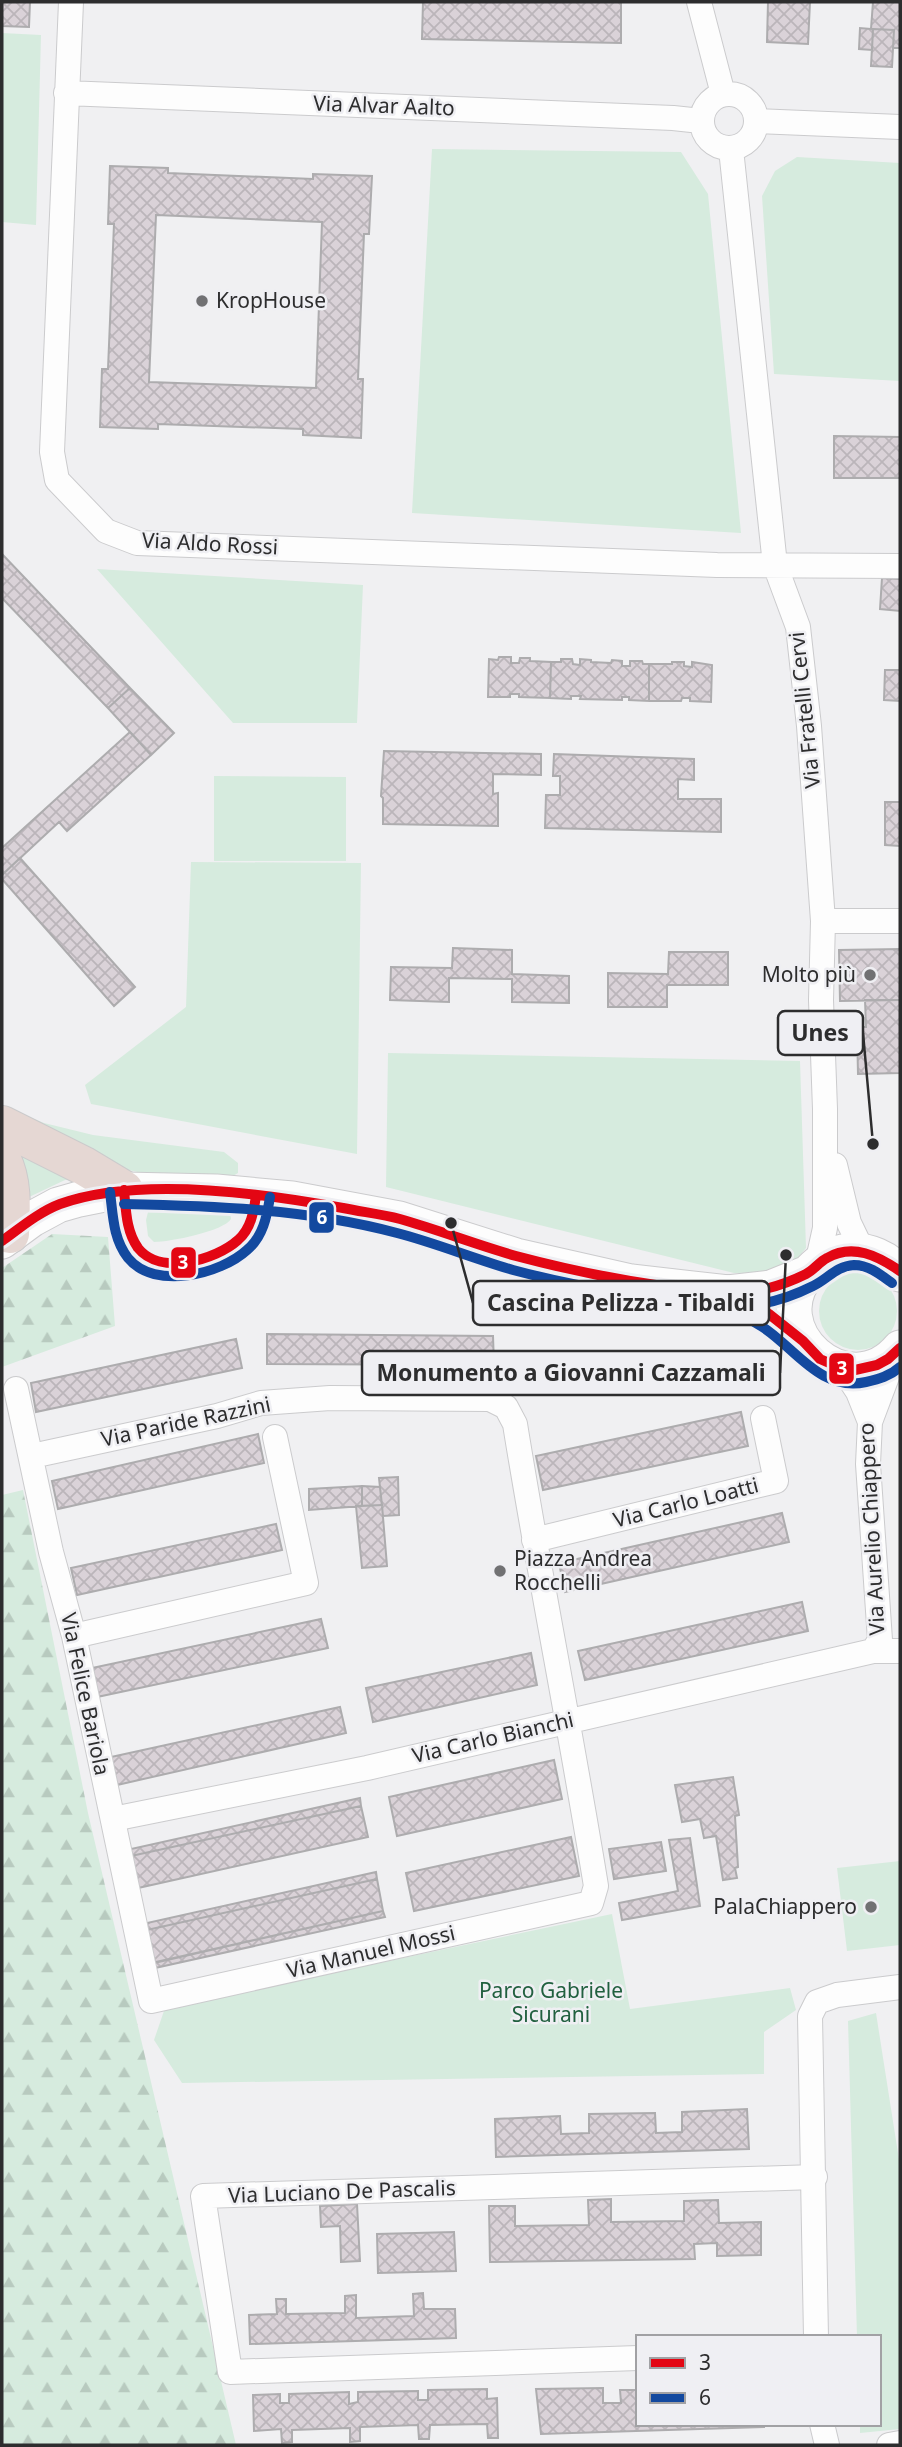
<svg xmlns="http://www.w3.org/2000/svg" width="902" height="2447" font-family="'Noto Sans',sans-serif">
  <defs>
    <pattern id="forest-firs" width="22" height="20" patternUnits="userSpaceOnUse" patternTransform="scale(1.75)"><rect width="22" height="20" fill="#d6ebde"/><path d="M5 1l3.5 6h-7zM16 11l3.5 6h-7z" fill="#b8cabf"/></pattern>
    <pattern id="building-cross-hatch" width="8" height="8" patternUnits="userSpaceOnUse" patternTransform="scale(1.75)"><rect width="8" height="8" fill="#dad2d8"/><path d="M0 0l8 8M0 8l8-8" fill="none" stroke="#bbb5ba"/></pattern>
  </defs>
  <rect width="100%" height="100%" fill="#f0f0f2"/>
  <path fill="#d6ebde" d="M2,33L41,35L36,225L2,222Z
    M432,149L681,152L708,194L741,533L412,513Z
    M797,157L900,163V381L774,374L762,196L775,171Z
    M97,569L363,585L357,723H233Z
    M214,776L346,777V861H214Z
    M191,862L361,863L357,1154L91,1104L85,1085L186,1007Z
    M388,1053L800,1061L806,1248L786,1272L734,1273L386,1187Z
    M2,1106L44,1123L93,1135L224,1152L238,1163V1173L231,1177L151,1175L124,1169L2,1112Z
    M8,1139L81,1176L65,1180L27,1198Z
    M155,1207L226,1209L230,1211L231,1219C224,1231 170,1242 154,1242L148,1236L146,1220L148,1212Z
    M819 1311a39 39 0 1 1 78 0a39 39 0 1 1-78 0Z
    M900,1861V1945L847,1951L837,1868Z
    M612,1914L630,2009L790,1988L796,2010L764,2032V2074L182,2083L154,2040L165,2008Z
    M876,2013L900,2166V2429L860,2433V2424H879V2337H857L848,2021Z"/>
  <path fill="url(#forest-firs)" d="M52,1234L108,1237L115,1326L2,1367V1268Z
    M23,1490L88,1813L236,2445H2V1495Z"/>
  <path fill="url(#building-cross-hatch)" stroke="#adacae" stroke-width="2" fill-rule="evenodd" d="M2,2H30L29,27L2,26Z
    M423,2H621V43L422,39Z
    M768,2H810L808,44L767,42Z
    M873,2H900V48H893L894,30L873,29L872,50L859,49L860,28L871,29Z
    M873,29L894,30L892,67L871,66Z
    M110,166L168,168V173L313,179V174L372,176L369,234H364L358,379H363L361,438L303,435V429L158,424V429L100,427L102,369H108L114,224H108ZM156,215L322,222L316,388L149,382Z
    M834,436L900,437V478H834Z
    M2,554L130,688L108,708L2,598Z
    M882,578L900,579V611L880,609Z
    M499,657H511V663H519L520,658H530V661L551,662L550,698L519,697V694H510V697H488L489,659L498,660Z
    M561,659H572L573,664L580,665V659L591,660V662L611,663L612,660L622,661V666H630V661H642L643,664H649V701L629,700V697H622V700L580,699L581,696H571V699L550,698L551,662H561Z
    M672,662H684V666L692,667V662L712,665L711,702L690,701V698H682L681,701H649V664H672Z
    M885,670H900V701L884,700Z
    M130,688L174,733L151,755L108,708Z
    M130,732L151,755L67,831L59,822L2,875V848Z
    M384,751L541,754V775L493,774V794L498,793V826L383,824V798L381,796Z
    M554,754L694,759V780L678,779V799H721V832L545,828L546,795H560V776H553Z
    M885,802H900V846L885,845Z
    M20,858L135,987L114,1006L2,879V875Z
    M453,948L512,950V974L569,976V1003L512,1002V979L449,978V1002L390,1000L391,967L452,968Z
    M900,949V1000L840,1001L839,950Z
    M669,952H728V985H667V1007H608V973L668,974Z
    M865,1000H900V1073L858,1074L857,1027H866Z
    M267,1334L493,1336L494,1365L267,1364Z
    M236,1339L242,1368L36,1412L31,1383Z
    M741,1412L748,1446L543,1490L536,1456Z
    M258,1434L264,1463L58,1509L52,1481Z
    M398,1477L399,1515L383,1516L379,1478Z
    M362,1486V1506L309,1510V1489Z
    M362,1486L380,1487L382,1505L362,1506Z
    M382,1505L387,1566L362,1568L356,1506Z
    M782,1513L789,1542L565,1592L559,1563Z
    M276,1524L282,1550L77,1595L71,1568Z
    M802,1602L808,1631L585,1680L578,1651Z
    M321,1619L328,1648L97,1697L92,1668Z
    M531,1653L537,1685L373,1722L366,1688Z
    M340,1707L346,1733L117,1785L111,1757Z
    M554,1760L562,1799L397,1836L389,1797Z
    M733,1777L739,1815L735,1816L738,1867L735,1868L737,1878L723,1880L716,1836L704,1838L700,1819L682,1822L675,1785Z
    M360,1798L361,1806L131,1856V1849Z
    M361,1806L368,1837L138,1888L131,1856Z
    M571,1837L579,1876L414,1911L406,1873Z
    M690,1838L700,1906L622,1920L619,1903L678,1891L669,1840Z
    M661,1842L666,1871L614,1879L609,1849Z
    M376,1872L377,1879L147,1930V1923Z
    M377,1879L383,1911L154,1963L147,1930Z
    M383,1911L385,1917L155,1968L154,1963L156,1962Z
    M747,2109L749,2149L496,2157L495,2119L560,2116L561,2134L589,2133V2114L655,2113L656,2133L682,2132V2112Z
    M611,2199V2222L684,2221V2201L718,2200L719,2223L761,2222V2255L717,2256V2243L694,2244L695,2259L490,2262L489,2206H515V2226L589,2225L588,2200Z
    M357,2204L360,2261L341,2262L340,2226L321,2227L320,2206Z
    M454,2232L456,2271L378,2273L377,2234Z
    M423,2293L424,2309H455L456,2338L250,2344L249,2315L277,2314L276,2299H286V2314L345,2313V2296L356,2295V2318L414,2316L413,2294Z
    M603,2388V2403H621L620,2390H638V2424H764V2427L541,2434L536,2389Z
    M487,2389V2399L497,2398L498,2438H488L487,2424L430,2425L429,2439H419L418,2425L360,2427V2441L350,2442V2428L292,2430V2442L282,2443L281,2429L254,2431L253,2395L280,2394V2403H289V2394L349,2392V2404L358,2402V2392L418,2391V2400H428V2390Z"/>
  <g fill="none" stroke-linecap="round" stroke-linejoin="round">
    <g stroke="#cbcbcd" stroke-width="26">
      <path id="street" d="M71,2L52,452L57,480L106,531L137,543L717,565L900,566
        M699,2L723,94
        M66,93L673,118L701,121
        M702 121a27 27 0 1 1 54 0a27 27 0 1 1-54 0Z
        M756,121L900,127
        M731,149L775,565L798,627L809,726L823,921L821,1000L825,1109V1228L817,1264
        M823,921H900
        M835,1165L849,1223L863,1252
        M843,1369L858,1392L870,1422L868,1464L880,1640L873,1651
        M16,1389L51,1552L74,1636L151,2001L591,1903L596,1886C571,1732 540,1579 515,1424L506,1407L490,1399L330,1398L261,1403L217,1416L32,1456
        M870,1422L896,1353
        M534,1540L776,1481L763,1418
        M74,1636L306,1583L275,1437
        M113,1819L367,1768L873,1651H900
        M816,2337L810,2016L817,2002L837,1995L900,1987
        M638,2358L230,2372L203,2196L815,2177
        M822,2424L827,2445
        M889,2445L900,2443"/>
    </g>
    <g stroke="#cbcbcd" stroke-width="37">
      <path id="secondary" d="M2,1241L32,1219L58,1205L79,1199L124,1190L216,1192L292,1199L399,1219L516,1256L631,1282L728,1293L771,1288L808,1273
        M900,1274C889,1258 867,1249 848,1251C833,1253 820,1260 810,1271C757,1328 848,1410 900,1348"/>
    </g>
    <g stroke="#cbcbcc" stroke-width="40">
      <path id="highway" d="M2,1125L84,1166L124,1190
        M2,1160C13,1183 11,1208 10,1234L2,1229"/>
    </g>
    <use href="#street" stroke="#fdfdfd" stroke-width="24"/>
    <use href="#secondary" stroke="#fdfdfd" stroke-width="35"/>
    <use href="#highway" stroke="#e5d7d3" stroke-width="38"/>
    <g stroke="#efeff3" stroke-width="16">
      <path id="bus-1" d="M124,1190C126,1210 126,1231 138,1248C160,1276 216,1260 238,1240C251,1229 254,1211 256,1195
        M2,1241C20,1228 39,1212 60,1204C138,1176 262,1193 343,1208C362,1212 381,1214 400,1219C439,1230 477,1245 516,1256C584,1274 654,1287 724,1293C751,1295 782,1286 806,1274C814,1270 819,1262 827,1258C853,1243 878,1256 900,1271
        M696,1290L728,1293L769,1314L803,1341L820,1359L843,1369L855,1370L877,1365L888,1359L900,1348"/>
    </g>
    <g stroke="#efeff3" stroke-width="16">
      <path id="bus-2" d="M110,1192C113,1215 113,1239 128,1258C155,1291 221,1274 247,1250C263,1237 267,1216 270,1197
        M124,1204C215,1206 308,1209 397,1233C436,1243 474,1259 513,1270C580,1288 647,1298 716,1306C749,1309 783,1301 813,1286C828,1279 836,1266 854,1265C869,1265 881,1275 892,1283
        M695,1304C721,1306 738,1311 761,1326C795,1347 819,1392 866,1382C879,1379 890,1376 900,1367"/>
    </g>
    <use href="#bus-1" stroke="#e30613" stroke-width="10"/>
    <use href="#bus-2" stroke="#13499f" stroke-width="10"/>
  </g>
  <g fill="#717173" stroke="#efeff3" stroke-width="2.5">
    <circle cx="202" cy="301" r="7"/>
    <circle cx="870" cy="975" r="7"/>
    <circle cx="500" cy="1571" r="7"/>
    <circle cx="871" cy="1907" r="7"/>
  </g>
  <g text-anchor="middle" stroke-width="5" stroke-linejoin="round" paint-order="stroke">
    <g font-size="21" fill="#2d2d2e" stroke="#efeff3">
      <text transform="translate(384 106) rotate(2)" y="7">Via Alvar Aalto</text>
      <text transform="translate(210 544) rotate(3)" y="7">Via Aldo Rossi</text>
      <text transform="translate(805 710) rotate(-96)" y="7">Via Fratelli Cervi</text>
      <text transform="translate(186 1422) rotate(-12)" y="7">Via Paride Razzini</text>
      <text transform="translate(686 1503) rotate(-14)" y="7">Via Carlo Loatti</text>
      <text transform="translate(872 1529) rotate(-93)" y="7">Via Aurelio Chiappero</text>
      <text transform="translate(85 1694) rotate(78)" y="7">Via Felice Bariola</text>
      <text transform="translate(493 1738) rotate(-13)" y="7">Via Carlo Bianchi</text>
      <text transform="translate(371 1952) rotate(-13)" y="7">Via Manuel Mossi</text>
      <text transform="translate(342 2192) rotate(-2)" y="7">Via Luciano De Pascalis</text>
    </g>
    <g font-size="21" fill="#2d2d2e" stroke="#efeff3" text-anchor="start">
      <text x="216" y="308">KropHouse</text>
      <text x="856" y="982" text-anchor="end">Molto più</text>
      <text x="514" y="1566">Piazza Andrea<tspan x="514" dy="24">Rocchelli</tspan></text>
      <text x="857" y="1914" text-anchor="end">PalaChiappero</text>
    </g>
    <g font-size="21" fill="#21603f" stroke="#efeff3">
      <text x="551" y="1998">Parco Gabriele<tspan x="551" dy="24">Sicurani</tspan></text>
    </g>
  </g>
  <path fill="none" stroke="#2d2d2e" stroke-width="2.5" d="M873 1144L863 1033M451 1223L473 1303M786 1255L780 1373"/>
  <g fill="#2d2d2e" stroke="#efeff3" stroke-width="2.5">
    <circle cx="873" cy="1144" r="7"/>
    <circle cx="451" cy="1223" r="7"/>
    <circle cx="786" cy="1255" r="7"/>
  </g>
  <g fill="#efeff3" stroke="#2d2d2e" stroke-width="2.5">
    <rect x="778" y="1011" width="85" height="44" rx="7"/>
    <rect x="473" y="1281" width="296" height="44" rx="7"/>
    <rect x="362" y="1351" width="418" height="44" rx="7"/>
  </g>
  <g font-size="23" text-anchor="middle" font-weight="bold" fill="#2d2d2e">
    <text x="820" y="1041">Unes</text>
    <text x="621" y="1311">Cascina Pelizza - Tibaldi</text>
    <text x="571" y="1381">Monumento a Giovanni Cazzamali</text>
  </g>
  <g stroke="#efeff3" stroke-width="2.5">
    <rect x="308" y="1201" width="27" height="33" rx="7" fill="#13499f"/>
    <rect x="170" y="1246" width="27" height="33" rx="7" fill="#e30613"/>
    <rect x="828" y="1352" width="27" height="33" rx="7" fill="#e30613"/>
  </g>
  <g font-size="19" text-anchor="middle" font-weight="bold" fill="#fff">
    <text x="322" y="1224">6</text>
    <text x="183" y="1269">3</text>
    <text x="842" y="1375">3</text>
  </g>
  <rect width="902" height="2447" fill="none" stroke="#2d2d2e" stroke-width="7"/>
  <rect x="636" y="2335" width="245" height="91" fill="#efeff3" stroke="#a1a1a4" stroke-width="2"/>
  <rect x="650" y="2358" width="35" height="10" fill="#e30613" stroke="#a1a1a4" stroke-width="2"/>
  <text x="699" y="2370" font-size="21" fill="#2d2d2e">3</text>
  <rect x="650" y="2393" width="35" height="10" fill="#13499f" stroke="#a1a1a4" stroke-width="2"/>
  <text x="699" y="2405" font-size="21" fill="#2d2d2e">6</text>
</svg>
